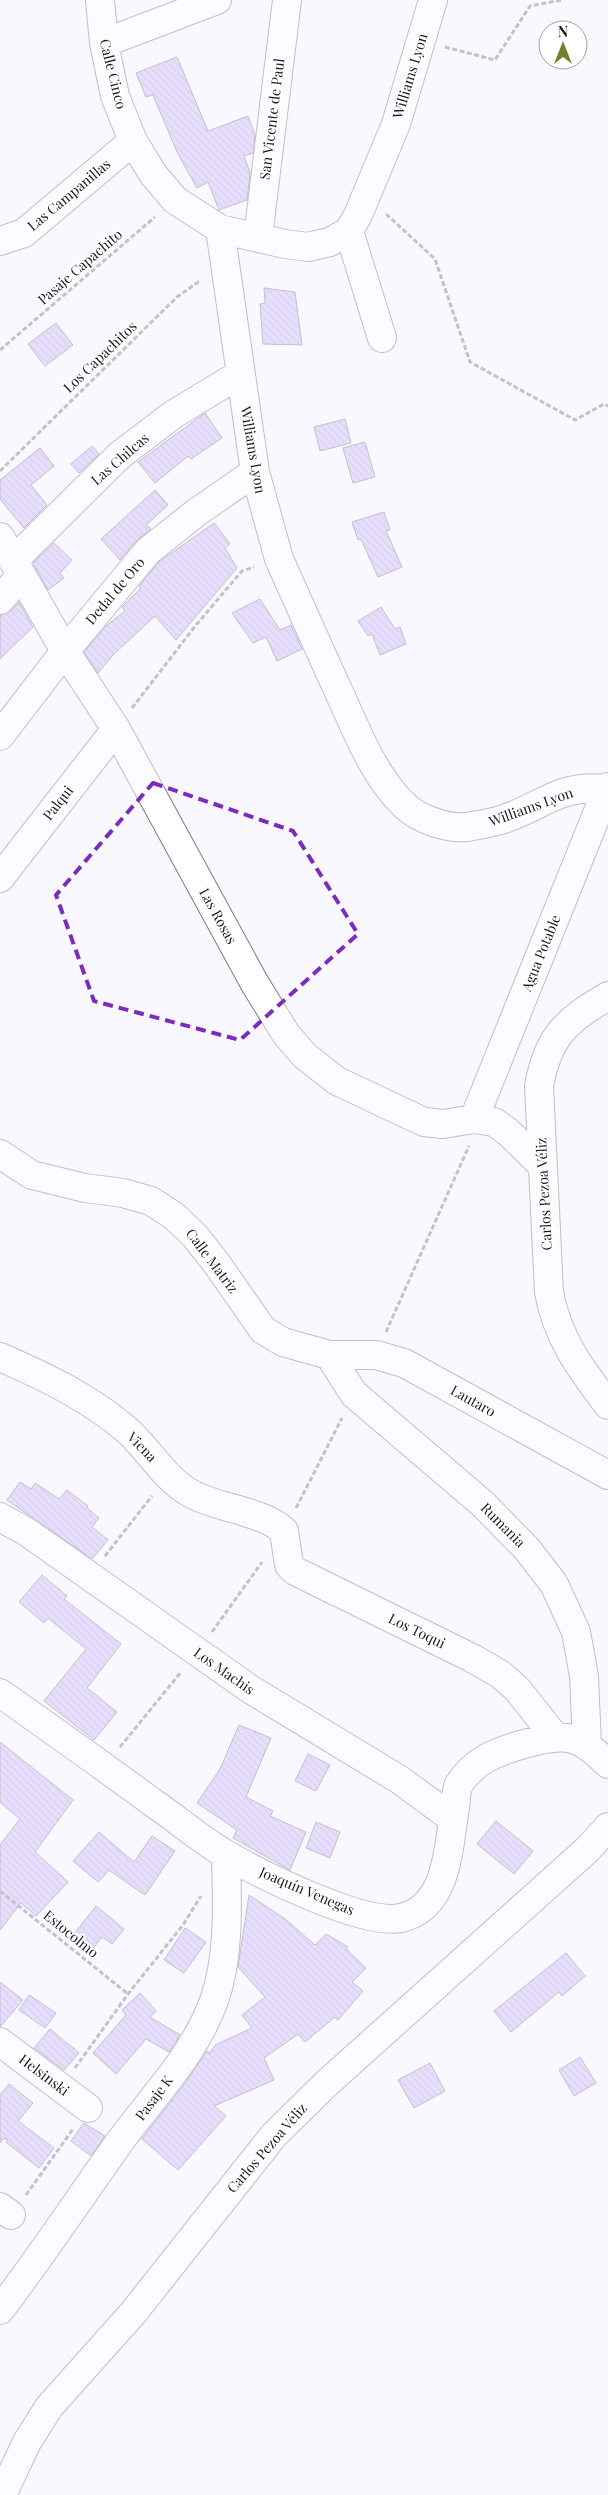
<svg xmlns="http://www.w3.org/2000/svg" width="608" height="2495" font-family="'Playfair Display',serif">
  <defs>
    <pattern id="building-back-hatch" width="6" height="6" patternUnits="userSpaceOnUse" patternTransform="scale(1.25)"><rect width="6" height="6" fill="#cfbffb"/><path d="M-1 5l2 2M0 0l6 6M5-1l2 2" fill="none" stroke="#b1a3d7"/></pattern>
  </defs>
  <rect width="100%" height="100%" fill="#f9f8ff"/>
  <path fill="url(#building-back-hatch)" stroke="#7f7b8b" d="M177,57L208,131L248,116L255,135L253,153L244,156L250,173L247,200L219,210L208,182L197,188L177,152L153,95L146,97L136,73Z
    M264,288L295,292L302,345L263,344L260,304L265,303Z
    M56,323L73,345L45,366L28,344Z
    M205,413L222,438L191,459L188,456L155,483L138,462Z
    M345,419L351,443L320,451L314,427Z
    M365,442L375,477L353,483L343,448Z
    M92,446L99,454L79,473L71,464Z
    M40,448L54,466L31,485L47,505L24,528L0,499V480Z
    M155,490L168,505L146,525L151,529L136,541L120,560L101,539Z
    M384,512L390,530L386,531L402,567L378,577L361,539L358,540L352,522Z
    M214,523L230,544L225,548L237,568L176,640L155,616L114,654L98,673L84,652L106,626L125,611L122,607L141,588L139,586L159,562Z
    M54,543L72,560L60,573L64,578L48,590L33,563Z
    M260,599L280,630L291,625L302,649L277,661L266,637L253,643L232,613Z
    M19,602L33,627L0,659V615L12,610Z
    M381,607L395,629L400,627L406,644L380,655L372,634L368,636L358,621Z
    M20,1482L31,1489L35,1483L59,1499L67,1490L88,1506L87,1508L99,1518L92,1527L108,1540L92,1559L7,1500Z
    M42,1575L67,1596L64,1599L121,1644L87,1688L117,1712L94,1740L44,1701L86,1649L48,1618L44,1623L19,1602Z
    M239,1725L271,1738L246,1797L273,1811L270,1816L306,1832L290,1870L233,1838L237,1830L197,1803L220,1769Z
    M0,1742L73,1800L35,1852L68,1882L36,1916L21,1903L0,1930V1845L20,1819L0,1802Z
    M308,1754L330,1765L316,1791L295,1781Z
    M496,1821L533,1851L514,1874L477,1844Z
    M316,1822L340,1832L330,1858L306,1848Z
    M99,1832L134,1862L152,1836L175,1851L145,1895L109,1870L98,1882L73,1861Z
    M249,1895L285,1919L315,1945L326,1934L348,1947L346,1949L366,1968L352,1982L363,1991L338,2020L335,2017L305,2042L298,2034L264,2058L274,2080L214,2106L226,2116L178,2170L142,2139L186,2082L207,2051L210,2053L215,2045L252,2028L242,2015L265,1997L238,1967Z
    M96,1906L124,1929L112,1944L102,1937L89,1954L70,1939Z
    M185,1928L206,1942L184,1973L164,1960Z
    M566,1953L585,1976L562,1996L559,1992L511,2032L494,2011Z
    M0,1982L23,2000L0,2027Z
    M140,1993L156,2011L150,2017L180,2035L169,2052L146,2039L116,2074L93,2053L126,2015L122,2010Z
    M29,1995L56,2013L45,2028L19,2010Z
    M50,2029L79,2053L64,2070L34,2048Z
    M580,2057L596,2083L574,2096L559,2070Z
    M430,2063L445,2091L414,2108L398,2080Z
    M9,2084L33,2103L18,2121L54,2148L39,2168L6,2142L8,2140L4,2138L0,2143V2095Z
    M84,2123L105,2136L91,2156L71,2141Z"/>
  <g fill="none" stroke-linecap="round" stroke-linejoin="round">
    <g stroke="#7c7888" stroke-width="30">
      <path id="minor" d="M100,0L104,43L115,96L133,141L153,174L175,200L220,229L285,244L308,247L330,242L349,231L358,215L396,124L433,0
        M104,43L217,0
        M220,229L255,472L279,559C299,603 318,647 338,690C356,729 373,775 404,805C418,819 447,829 467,827C479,825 492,823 504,819C545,805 559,784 607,789L474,1119
        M349,231L382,338
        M258,237L287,0
        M0,241L24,233L133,141
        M0,537L65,651L116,729L255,984L286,1034L305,1056L337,1081L424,1122L443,1124L474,1119L494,1122L508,1132L542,1165
        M13,561L120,455L174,414L240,374
        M0,600L20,576
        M0,736L65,651L148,551L197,512L255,472
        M0,878L116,729
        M0,1154L32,1175L85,1188L123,1193L151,1201L174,1216L195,1236L217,1264L263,1330L283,1342L329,1355H376L404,1363L608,1475
        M329,1355L354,1394L483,1504L527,1549L554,1584L576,1632L584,1676L587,1745
        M0,1357C46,1377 90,1398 128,1431C149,1450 165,1479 190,1493C218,1509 261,1510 284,1531L289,1565L295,1571L472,1658L500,1674L517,1689L556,1738
        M0,1517L27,1532L250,1689L400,1780L453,1819
        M0,1693C51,1729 102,1765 152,1802C177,1819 201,1840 227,1855C262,1875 363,1926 401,1918C449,1907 448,1846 455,1808C456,1800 456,1790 459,1784C465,1775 475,1765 485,1759C503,1749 552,1733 573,1739C588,1744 597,1754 608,1764
        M0,2042L88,2108
        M0,2207L11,2215
        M0,2310C42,2255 81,2196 121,2140C155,2094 196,2053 215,1998C230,1952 227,1902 226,1855"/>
    </g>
    <g stroke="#7c7888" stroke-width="30">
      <path id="major" d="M608,787V790
        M608,996C565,1021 548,1037 539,1086L549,1292C557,1338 581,1369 608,1405
        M2,2495L27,2442L49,2407L133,2313L274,2135L327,2083L588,1849L608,1827"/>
    </g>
    <path stroke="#838188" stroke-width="3" stroke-dasharray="5 2.5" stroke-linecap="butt" d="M445,47L495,60L530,6L562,0
      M386,214L435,259L470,362L575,420L604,404L608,406
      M0,350L155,217
      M0,471L177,297L201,280
      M132,708L196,625L242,571L254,567
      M386,1332L469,1146
      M296,1508L342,1418
      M105,1556L152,1496
      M212,1632L262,1562
      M120,1747L181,1672
      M0,1891L128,1994
      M75,2068L128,1994L183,1925L201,1896
      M26,2195L73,2129"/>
    <use href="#minor" stroke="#fff" stroke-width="28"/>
    <use href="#major" stroke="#fff" stroke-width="28"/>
  </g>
  <path d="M0 0H608V2495H0ZM153,783L293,831L358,934L240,1040L94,1001L56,895Z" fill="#f9f8ff" fill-opacity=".55" fill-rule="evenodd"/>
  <path fill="none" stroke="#7b2cbf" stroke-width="4" stroke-dasharray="10 6" stroke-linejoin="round" d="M153,783L293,831L358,934L240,1040L94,1001L56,895Z"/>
  <g text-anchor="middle" stroke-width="4" stroke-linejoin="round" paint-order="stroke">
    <g font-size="14" fill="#1a181e" stroke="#fff">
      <text transform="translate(113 74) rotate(76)" y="5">Calle Cinco</text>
      <text transform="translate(410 76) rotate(-73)" y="5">Williams Lyon</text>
      <text transform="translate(272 119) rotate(-83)" y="5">San Vicente de Paul</text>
      <text transform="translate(69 195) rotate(-40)" y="5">Las Campanillas</text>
      <text transform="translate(80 267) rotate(-41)" y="5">Pasaje Capachito</text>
      <text transform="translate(100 357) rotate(-44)" y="5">Los Capachitos</text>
      <text transform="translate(253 450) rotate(80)" y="5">Williams Lyon</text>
      <text transform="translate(120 459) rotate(-41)" y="5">Las Chilcas</text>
      <text transform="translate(115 591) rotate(-50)" y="5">Dedal de Oro</text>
      <text transform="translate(58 803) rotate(-52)" y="5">Palqui</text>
      <text transform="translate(531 807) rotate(-20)" y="5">Williams Lyon</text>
      <text transform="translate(218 916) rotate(61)" y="5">Las Rosas</text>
      <text transform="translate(541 953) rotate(-68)" y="5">Agua Potable</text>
      <text transform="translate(544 1194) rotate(-93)" y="5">Carlos Pezoa Véliz</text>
      <text transform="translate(212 1261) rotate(53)" y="5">Calle Matriz</text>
      <text transform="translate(473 1401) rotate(29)" y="5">Lautaro</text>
      <text transform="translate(142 1447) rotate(46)" y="5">Viena</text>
      <text transform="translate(503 1525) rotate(45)" y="5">Rumania</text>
      <text transform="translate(417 1631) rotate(26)" y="5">Los Toqui</text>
      <text transform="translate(224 1671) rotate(35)" y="5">Los Machis</text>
      <text transform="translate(307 1891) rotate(23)" y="5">Joaquín Venegas</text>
      <text transform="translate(71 1934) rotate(39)" y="5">Estocolmo</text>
      <text transform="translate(44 2075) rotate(37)" y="5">Helsinski</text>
      <text transform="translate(154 2098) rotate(-53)" y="5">Pasaje K</text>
      <text transform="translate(267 2148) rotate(-49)" y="5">Carlos Pezoa Véliz</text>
    </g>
  </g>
  <g transform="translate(563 45)"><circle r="24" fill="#ffffff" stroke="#a3a3a5"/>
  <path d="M0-4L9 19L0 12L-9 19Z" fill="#75802d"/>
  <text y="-8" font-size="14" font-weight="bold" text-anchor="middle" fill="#1a181e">N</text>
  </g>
</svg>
